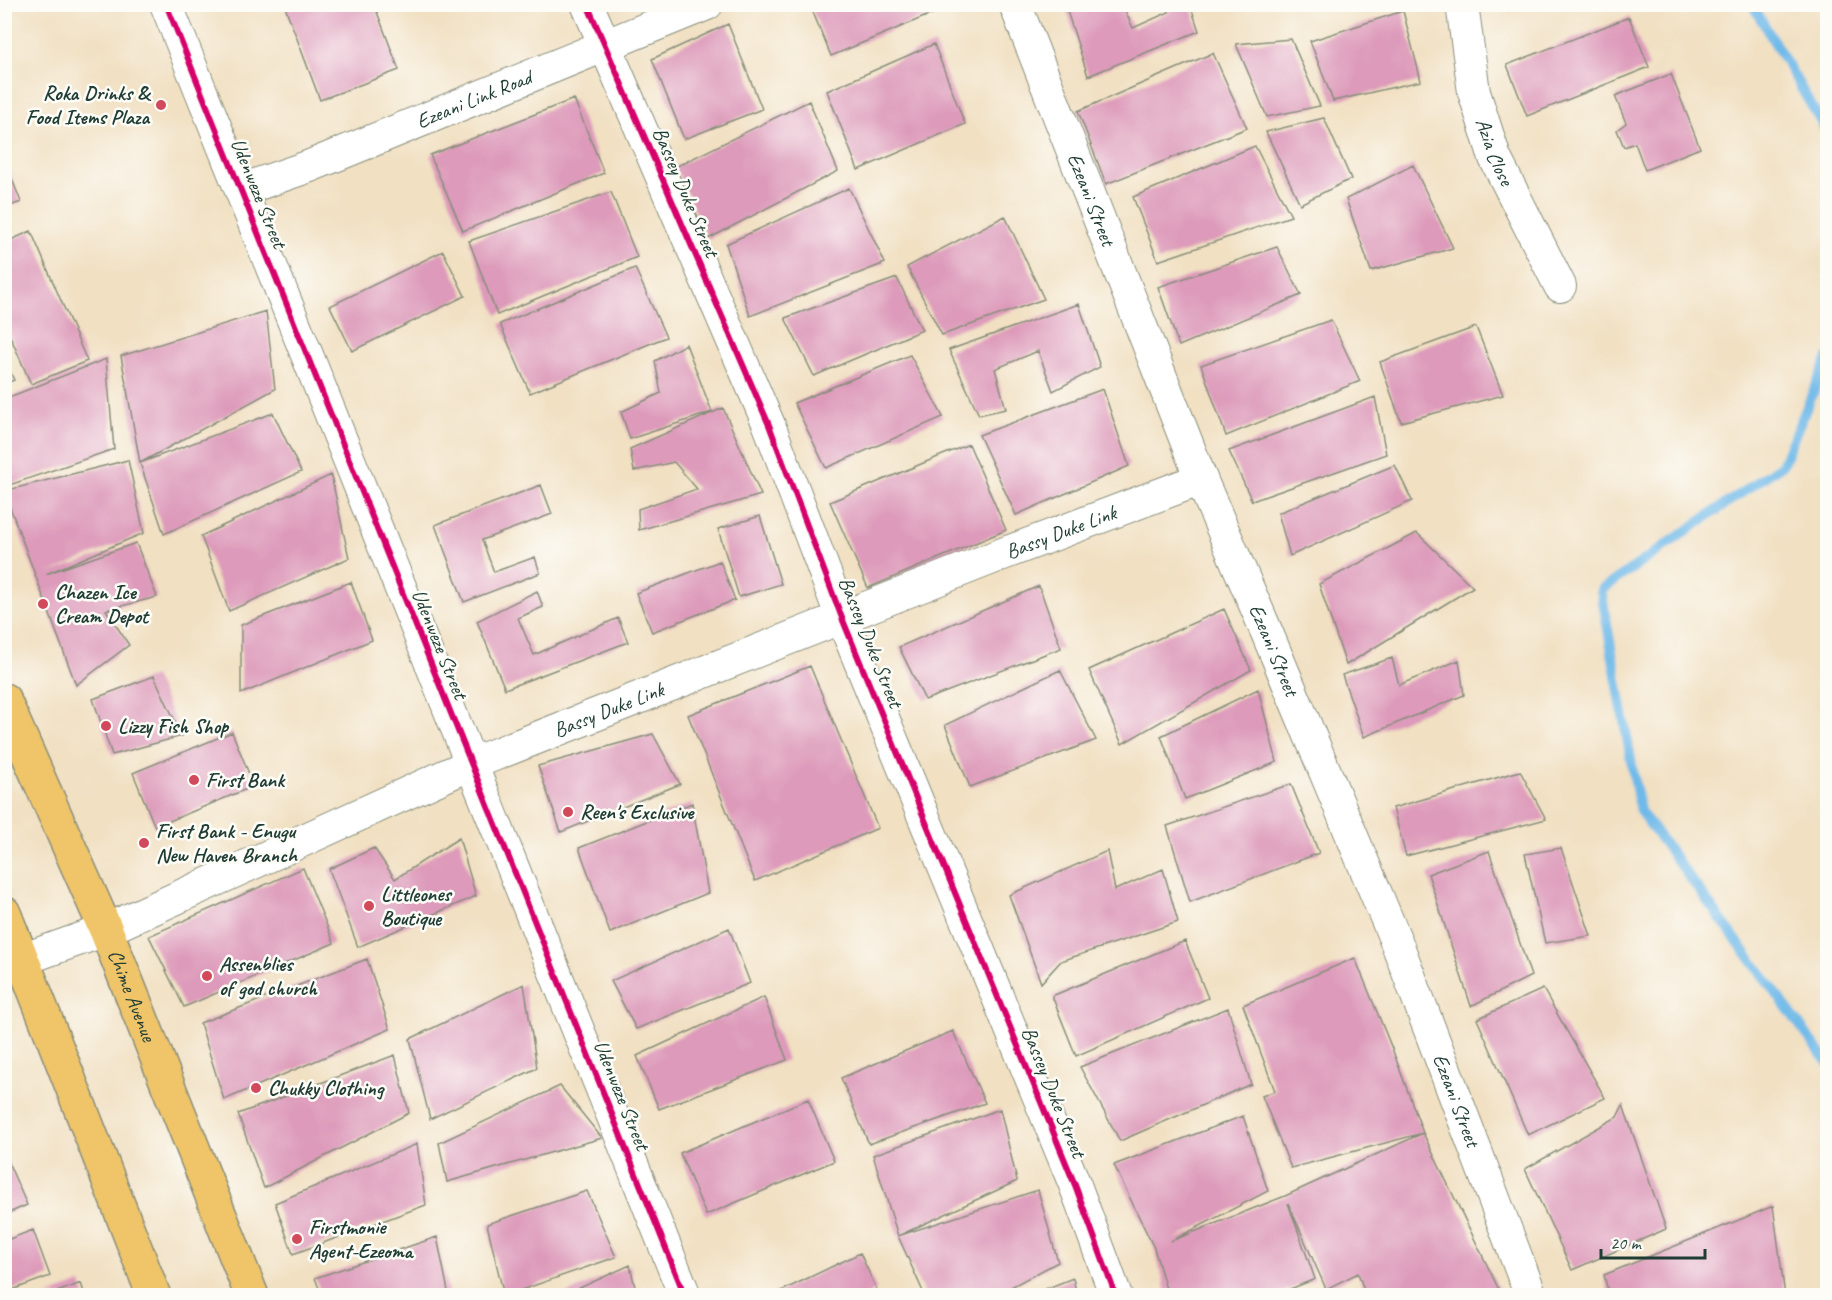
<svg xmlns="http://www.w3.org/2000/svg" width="1832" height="1300" font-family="Caveat,sans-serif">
  <rect width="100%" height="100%" fill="#fdfcf7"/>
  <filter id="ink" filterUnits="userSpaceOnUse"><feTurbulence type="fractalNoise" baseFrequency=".0167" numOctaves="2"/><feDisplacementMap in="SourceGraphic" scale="12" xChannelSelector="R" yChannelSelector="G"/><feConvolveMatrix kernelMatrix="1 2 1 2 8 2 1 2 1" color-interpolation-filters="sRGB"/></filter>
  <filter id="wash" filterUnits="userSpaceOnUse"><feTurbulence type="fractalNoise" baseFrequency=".008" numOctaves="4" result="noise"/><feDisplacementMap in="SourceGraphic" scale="24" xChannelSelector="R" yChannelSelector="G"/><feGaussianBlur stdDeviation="1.35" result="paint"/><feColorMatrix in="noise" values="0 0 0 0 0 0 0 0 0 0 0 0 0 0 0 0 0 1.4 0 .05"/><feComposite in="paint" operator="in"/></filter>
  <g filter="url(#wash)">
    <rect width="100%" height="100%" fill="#f1e0c2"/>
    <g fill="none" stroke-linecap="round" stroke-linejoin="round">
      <path stroke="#70bae9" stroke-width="10" d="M1752,4L1828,134
        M1828,358L1782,465L1601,590L1640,811L1828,1063"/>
    </g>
    <g id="blocks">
      <path fill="#dd9aba" d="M284,4H374L399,70L320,100Z
        M1075,4H1122L1133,28L1169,12L1170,8L1162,9L1160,4H1190L1199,31L1088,76L1066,8Z
        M810,5H953L831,56Z
        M1403,11L1421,81L1333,101L1310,41Z
        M1629,17L1649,67L1527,116L1507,65Z
        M728,24L762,109L684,139L652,59Z
        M1291,39L1320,106L1267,117L1236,44Z
        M934,44L965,124L858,170L827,91Z
        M1213,53L1247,128L1106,184L1078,111Z
        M1671,74L1700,148L1645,170L1635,143L1624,147L1617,130L1626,123L1615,96Z
        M574,99L604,173L463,231L430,155Z
        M809,101L838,171L708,239L675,167Z
        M1324,118L1351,179L1300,204L1266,132Z
        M1255,146L1291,216L1158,261L1133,197Z
        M5,161L21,202L5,208Z
        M1413,165L1453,248L1371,271L1346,199Z
        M849,188L885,263L750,316L726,244Z
        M611,192L637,257L497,315L469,241Z
        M1005,216L1044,299L942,335L907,267Z
        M31,231L87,361L31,384L4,322V243Z
        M1277,247L1301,295L1179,346L1158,287Z
        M443,251L465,296L352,351L330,306Z
        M635,268L666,337L530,393L500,324Z
        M897,278L922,330L814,376L785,318Z
        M1079,304L1100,367L1053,391L1038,351L995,369L1006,409L979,415L949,350Z
        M266,311L275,389L140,463L273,413L301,472L164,534L140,463L121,356Z
        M1331,320L1360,381L1226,436L1201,365Z
        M1476,327L1503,395L1401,422L1380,362Z
        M686,344L712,412L630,439L621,412L661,393L655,361Z
        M910,355L943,417L826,468L794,403Z
        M4,358L14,380L4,384Z
        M106,359L114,449L4,487V399Z
        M1103,389L1129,466L1016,515L979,435Z
        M1375,397L1386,454L1252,501L1229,451Z
        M723,408L761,495L639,530L638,509L697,489L674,462L634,471L630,449Z
        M969,444L1006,530L868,588L830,502Z
        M128,460L144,533L46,574L136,543L157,597L106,610L129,645L76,685L4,491Z
        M1395,465L1412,501L1290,556L1278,513Z
        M331,475L349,558L229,611L201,536Z
        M541,485L552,514L482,540L494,572L535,557L540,573L464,602L435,525Z
        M760,516L781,584L739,597L718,529Z
        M1417,533L1473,587L1346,665L1319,584Z
        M720,561L735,600L652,632L636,593Z
        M351,582L372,640L241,694V625Z
        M1039,586L1061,648L925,700L899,647Z
        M537,591L543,607L518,618L534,655L618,618L628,642L505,689L477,621Z
        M1224,609L1251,670L1122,744L1089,670Z
        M1392,658L1399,685L1459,660L1464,695L1364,737L1342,675Z
        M810,666L878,828L755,881L688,715Z
        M1060,670L1096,740L970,787L945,725Z
        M154,676L182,736L112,755L93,699Z
        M1258,689L1277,762L1185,799L1161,736Z
        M232,732L254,786L155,827L133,773Z
        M653,734L680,784L561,832L538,766Z
        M1520,771L1546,819L1406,856L1393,808Z
        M1291,784L1319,853L1190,902L1167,826Z
        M692,803L708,893L610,933L579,848Z
        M459,838L476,896L358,947L329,869L374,848L395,879Z
        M1561,848L1591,936L1545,943L1525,854Z
        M1107,851L1115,890L1163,869L1178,922L1061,961L1041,983L1009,895Z
        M1489,851L1531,976L1471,1006L1428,874Z
        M303,868L334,943L184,1007L149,936Z
        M729,928L750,983L636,1029L611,981Z
        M1185,941L1208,998L1076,1056L1052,996Z
        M1355,958L1393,1051L1423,1133L1291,1168L1262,1096L1275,1091L1243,1005Z
        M367,959L390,1029L224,1100L200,1023Z
        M524,984L537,1068L430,1119L410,1039Z
        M1543,989L1605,1098L1528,1135L1477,1019Z
        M764,997L787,1060L659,1109L637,1056Z
        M1228,1008L1251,1084L1120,1141L1080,1067Z
        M953,1031L985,1103L869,1144L841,1078Z
        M395,1055L409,1113L264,1188L238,1114Z
        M560,1086L602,1138L447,1182L439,1143Z
        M808,1099L834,1161L706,1215L680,1153Z
        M1623,1105L1666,1229L1572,1270L1525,1169L1617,1117Z
        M1000,1109L1017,1181L898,1236L1038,1190L1058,1262L994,1296H925L898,1236L873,1155Z
        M1243,1116L1268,1191L1171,1241L1285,1196L1423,1133L1502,1296H1366L1358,1273L1326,1289L1288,1203L1315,1279L1273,1296H1168L1154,1248L1114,1165Z
        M417,1144L426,1205L293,1254L275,1203Z
        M4,1153L27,1205L4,1215Z
        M587,1191L616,1257L504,1296L487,1224Z
        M1773,1206L1785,1296H1609L1604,1275Z
        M33,1230L50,1276L4,1293V1241Z
        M437,1237L449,1296H322L315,1278Z
        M860,1253L877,1290L865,1296H771Z
        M630,1265L637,1296H562Z
        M1073,1278L1077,1296H1030V1295Z
        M81,1283L85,1296H49V1295Z"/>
    </g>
  </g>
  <g filter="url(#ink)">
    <use href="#blocks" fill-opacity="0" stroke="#888e7b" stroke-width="1.5"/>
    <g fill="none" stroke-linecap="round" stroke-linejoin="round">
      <g stroke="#888e7b" stroke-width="34">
        <g id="minor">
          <path d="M166,4L685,1296"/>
          <path d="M587,4L769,425L842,618L1075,1185L1116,1296"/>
          <path id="s1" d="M1015,4L1201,479L1262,621L1398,946L1531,1296"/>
          <path id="s2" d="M1462,4L1474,92L1495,158L1560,286"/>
          <path id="s3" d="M241,190L310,166L707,4"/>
          <path id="s4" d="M4,966L106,930L471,764L1000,555L1201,479"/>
        </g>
      </g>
      <g stroke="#888e7b" stroke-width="36">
        <g id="primary">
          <path id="s5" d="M4,700L106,930L252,1296"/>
          <path d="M4,913L154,1296"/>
        </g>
      </g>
      <use href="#minor" stroke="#fff" stroke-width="32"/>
      <use href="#primary" stroke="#f0c469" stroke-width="33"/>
      <g stroke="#fdfcf7" stroke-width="10">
        <path id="cycleway" d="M166,4L685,1296
          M587,4L769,425L842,618L1075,1185L1116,1296"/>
      </g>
      <use href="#cycleway" stroke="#d6006c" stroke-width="6"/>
    </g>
  </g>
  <g fill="#d1495b" stroke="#fdfcf7" stroke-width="2">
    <circle cx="161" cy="105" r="6"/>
    <circle cx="43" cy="604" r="6"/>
    <circle cx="106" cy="726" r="6"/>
    <circle cx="194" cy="780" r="6"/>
    <circle cx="568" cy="812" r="6"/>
    <circle cx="144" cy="843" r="6"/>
    <circle cx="369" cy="906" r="6"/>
    <circle cx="207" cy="976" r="6"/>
    <circle cx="256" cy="1088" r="6"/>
    <circle cx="297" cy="1239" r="6"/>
  </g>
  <g text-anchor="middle" stroke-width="5" stroke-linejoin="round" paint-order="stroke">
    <g font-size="21" font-weight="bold" fill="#1f3d34" stroke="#fdfcf7" text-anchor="start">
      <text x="149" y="100" text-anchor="end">Roka Drinks &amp;<tspan x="149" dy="24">Food Items Plaza</tspan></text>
      <text x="55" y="599">Chazen Ice<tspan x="55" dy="24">Cream Depot</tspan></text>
      <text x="118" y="733">Lizzy Fish Shop</text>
      <text x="206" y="787">First Bank</text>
      <text x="580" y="819">Reen's Exclusive</text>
      <text x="156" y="838">First Bank - Enugu<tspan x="156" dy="24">New Haven Branch</tspan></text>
      <text x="381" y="901">Littleones<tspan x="381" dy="24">Boutique</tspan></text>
      <text x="219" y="971">Assenblies<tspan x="219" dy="24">of god church</tspan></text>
      <text x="268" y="1095">Chukky Clothing</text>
      <text x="309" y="1234">Firstmonie<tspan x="309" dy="24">Agent-Ezeoma</tspan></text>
    </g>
    <g font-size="21" fill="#1f3d34" stroke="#fdfcf7">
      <text dy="7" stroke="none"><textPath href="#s3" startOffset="250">Ezeani Link Road</textPath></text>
      <text dy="7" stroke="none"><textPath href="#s2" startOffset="152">Azia Close</textPath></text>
      <text transform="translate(686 192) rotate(67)" y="7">Bassey Duke Street</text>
      <text transform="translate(259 193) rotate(68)" y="7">Udenweze Street</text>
      <text dy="7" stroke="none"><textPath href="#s1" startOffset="210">Ezeani Street</textPath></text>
      <text dy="7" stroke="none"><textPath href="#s4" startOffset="1143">Bassy Duke Link</textPath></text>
      <text transform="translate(871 642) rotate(68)" y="7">Bassey Duke Street</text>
      <text transform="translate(440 644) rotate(68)" y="7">Udenweze Street</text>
      <text dy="7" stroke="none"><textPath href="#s1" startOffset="696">Ezeani Street</textPath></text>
      <text dy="7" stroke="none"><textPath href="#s4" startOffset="657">Bassy Duke Link</textPath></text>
      <text dy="7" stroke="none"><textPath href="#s5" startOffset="322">Chime Avenue</textPath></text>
      <text transform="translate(1054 1092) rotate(68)" y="7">Bassey Duke Street</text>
      <text transform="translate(622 1095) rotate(68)" y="7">Udenweze Street</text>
      <text dy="7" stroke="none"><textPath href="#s1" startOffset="1182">Ezeani Street</textPath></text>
    </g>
  </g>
  <rect width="1832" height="1300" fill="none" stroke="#fdfcf7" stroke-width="24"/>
  <path d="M1601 1249v9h104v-9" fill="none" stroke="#1f3d34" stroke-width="3"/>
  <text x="1610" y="1249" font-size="18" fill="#1f3d34" stroke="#fdfcf7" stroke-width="4.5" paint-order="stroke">20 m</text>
</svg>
